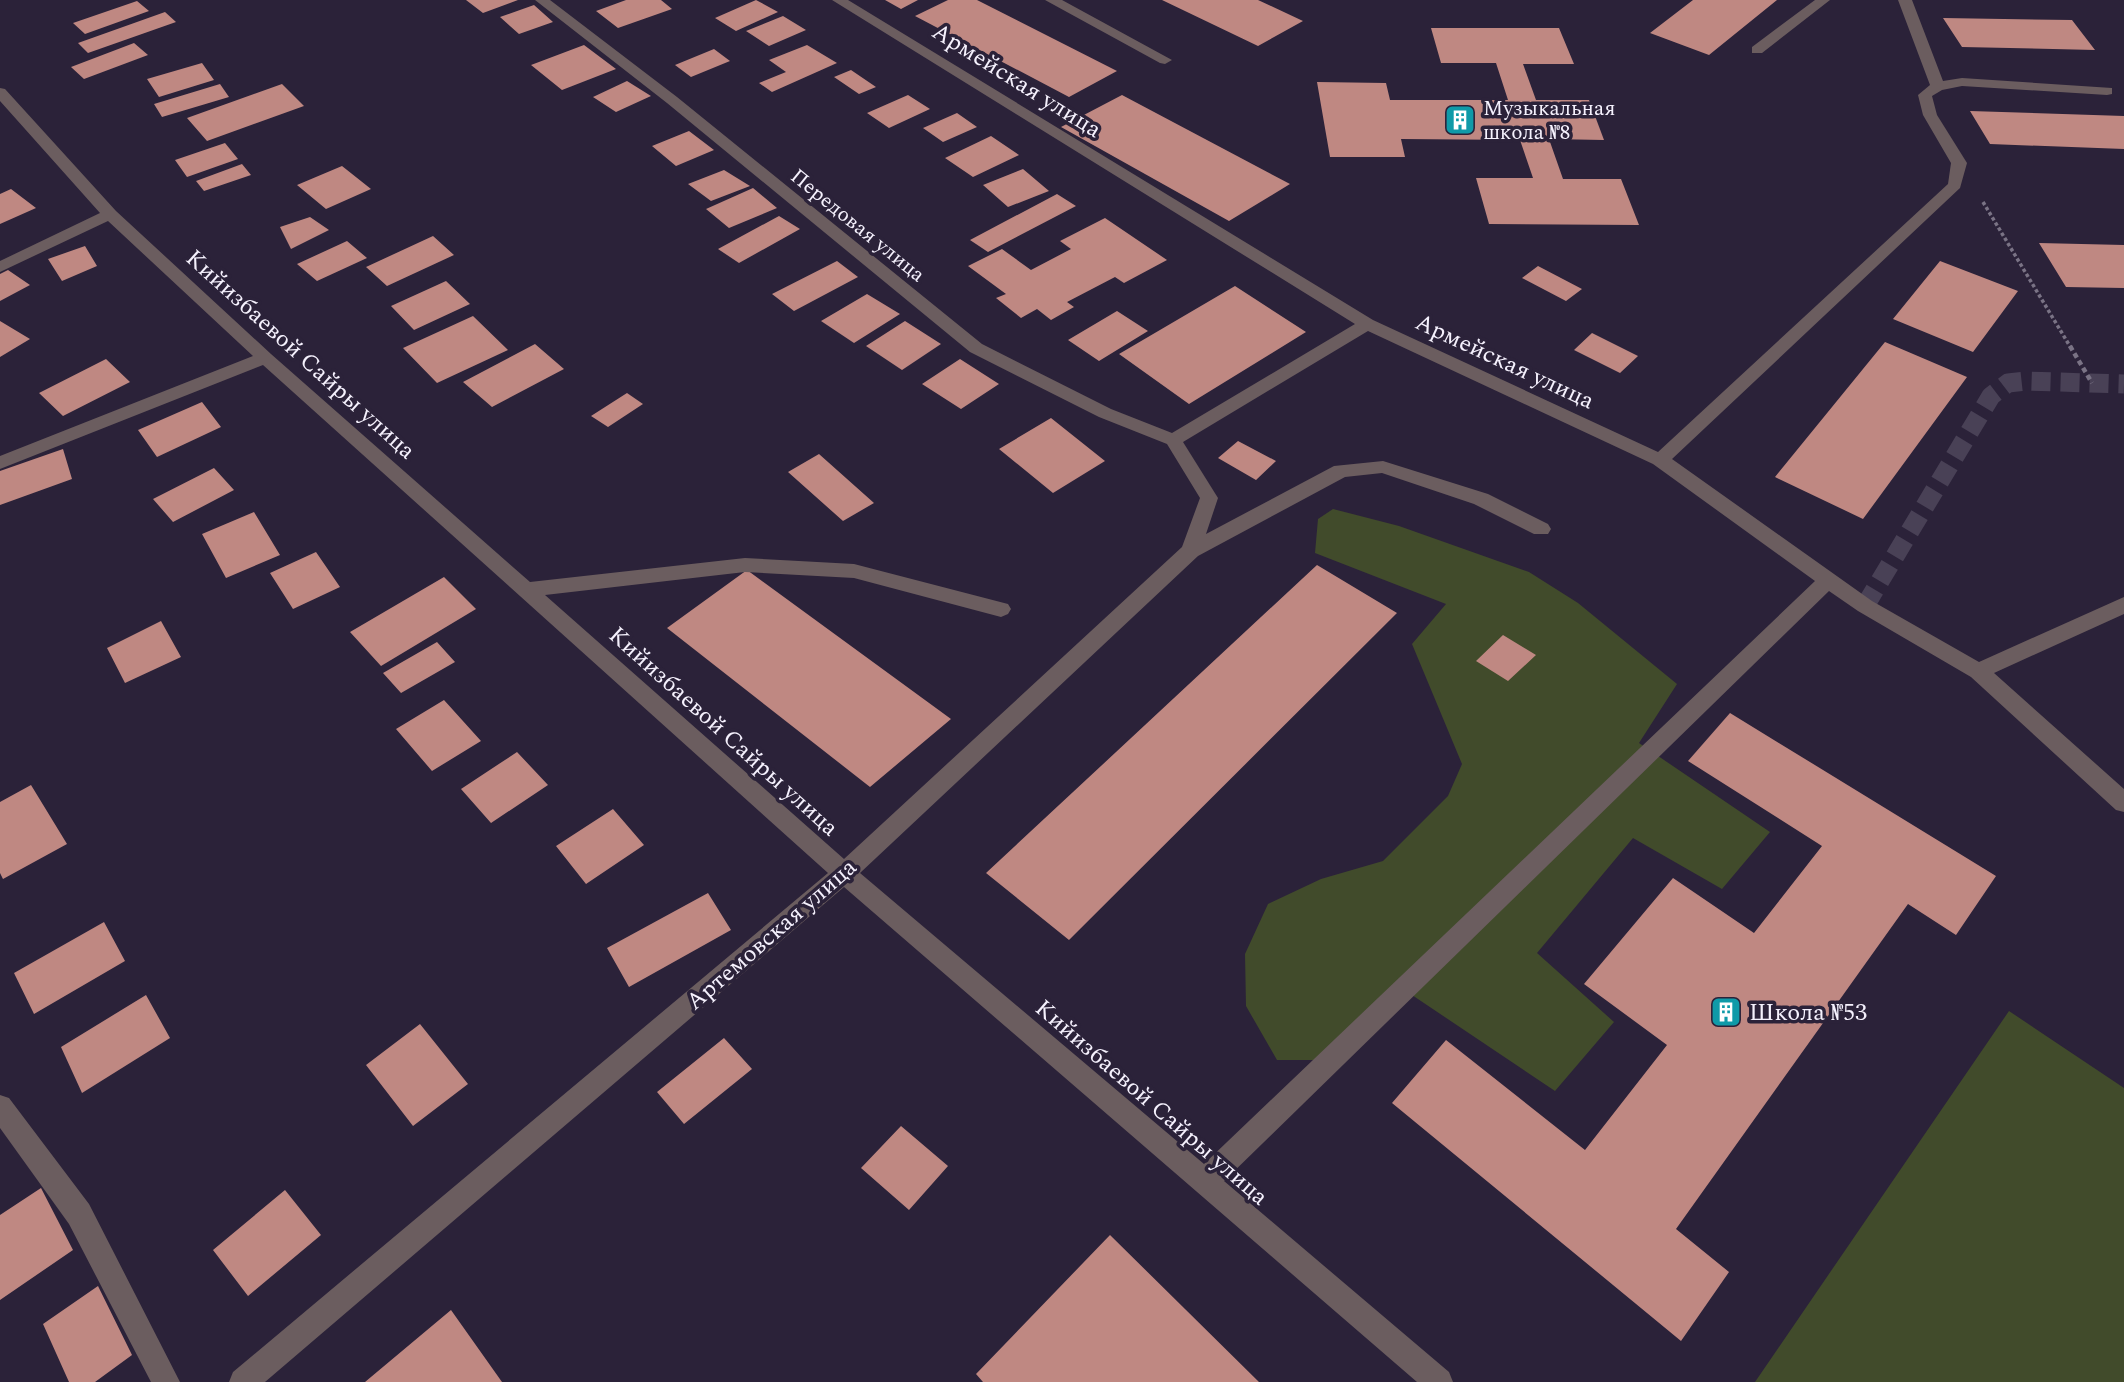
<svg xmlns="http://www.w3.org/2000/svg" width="2124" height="1382" font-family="Spectral,serif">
  <rect width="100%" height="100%" fill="#2b2239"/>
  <path fill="#414b2b" d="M1333,509L1399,526L1529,572L1578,603L1677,684L1639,743L1770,832L1722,889L1633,838L1537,953L1614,1022L1555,1091L1409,993L1342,1060H1277L1246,1006L1245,954L1268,904L1321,879L1383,861L1448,796L1462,764L1412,644L1446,604L1315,553L1318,519Z
    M2009,1011L2124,1088V1382H1755Z"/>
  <path fill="#bf8882" d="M466,0H518L483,13Z
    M626,0H661L672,9L618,28L596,11Z
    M756,0L778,12L736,31L715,18Z
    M885,0H918L901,9Z
    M948,0H977L1117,71L1069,97L915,16Z
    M1162,0H1258L1303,21L1258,46Z
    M1693,0H1777L1709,55L1650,33Z
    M137,1L149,11L85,34L73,23Z
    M534,5L553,22L519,34L500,17Z
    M165,12L176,22L88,53L78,43Z
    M783,16L806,30L769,46L746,31Z
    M1943,18L2072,20L2095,50L1962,47Z
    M1431,28H1559L1574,64H1523L1536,100H1589L1604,140L1549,139L1563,179H1621L1639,225L1489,224L1476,178H1533L1520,140L1401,139L1405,157H1330L1317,82L1386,83L1390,100H1508L1496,63H1441Z
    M134,43L148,55L84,79L71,67Z
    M584,45L616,69L562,90L531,65Z
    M807,45L837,63L772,92L759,83L786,72L769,60Z
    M714,49L730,61L691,77L675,65Z
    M202,63L214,80L159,97L147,79Z
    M851,70L876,87L859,94L834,77Z
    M627,81L651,96L616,112L593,97Z
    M220,84L229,97L162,117L154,104Z
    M282,84L304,106L207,141L187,118Z
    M908,95L930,109L889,128L867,113Z
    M1122,95L1290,184L1229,221L1061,127Z
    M1970,111L2124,116V149L1990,144Z
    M957,113L977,127L943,142L923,128Z
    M689,131L714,150L676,166L652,146Z
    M991,136L1019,155L973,177L945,158Z
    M225,143L238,159L187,177L175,160Z
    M242,164L251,175L204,191L196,181Z
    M342,166L371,189L326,209L297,185Z
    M1023,169L1049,191L1008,207L983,185Z
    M724,170L750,186L711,201L688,184Z
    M753,188L777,208L729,228L706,209Z
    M11,189L36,208L0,224V194Z
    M1057,194L1076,206L988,252L970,240Z
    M779,216L800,229L739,263L718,249Z
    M310,217L329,230L291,249L280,227Z
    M1105,218L1167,260L1124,283L1115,277L1067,302L1074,307L1051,320L1037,309L1021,318L996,298L1006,294L968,266L1002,249L1031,270L1071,249L1060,241Z
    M433,236L454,255L387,286L366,267Z
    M347,241L367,258L317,281L297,264Z
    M2039,243L2124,245V288L2066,287Z
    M85,246L97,266L62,281L48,259Z
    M837,261L858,277L794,311L772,294Z
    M1940,261L2018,291L1973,352L1893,319Z
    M1538,266L1582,289L1566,301L1522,278Z
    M8,270L30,285L0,301V274Z
    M446,281L470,304L414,330L391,306Z
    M1235,286L1306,332L1189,404L1119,354Z
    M867,294L900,314L854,343L821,321Z
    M1117,311L1148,331L1099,361L1068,340Z
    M473,316L508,350L437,383L403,348Z
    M0,321L30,339L0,357Z
    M905,321L941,344L902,370L866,346Z
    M1592,333L1638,356L1620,373L1574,350Z
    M1885,342L1967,377L1863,519L1775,477Z
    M535,344L564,369L492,407L463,382Z
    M106,359L130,382L63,416L39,393Z
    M960,359L999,384L961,409L922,384Z
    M627,393L643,404L608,427L591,416Z
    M202,402L221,427L157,457L138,430Z
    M1051,418L1105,461L1053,493L999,449Z
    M1238,441L1276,461L1256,480L1218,458Z
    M63,449L72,479L0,505V471Z
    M819,454L874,503L843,521L788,472Z
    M214,468L234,490L173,522L153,499Z
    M254,512L280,555L226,578L202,534Z
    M316,552L340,587L293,609L270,573Z
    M1317,565L1397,613L1069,940L986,873Z
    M747,570L951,719L870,787L667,628Z
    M444,577L476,609L381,666L350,632Z
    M161,621L181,657L125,683L107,648Z
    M1503,635L1536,655L1508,681L1476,661Z
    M437,642L455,662L401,693L383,673Z
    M444,700L481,741L432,771L396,729Z
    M1730,713L1996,876L1956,935L1908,904L1676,1229L1729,1272L1681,1341L1392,1103L1446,1040L1585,1150L1667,1045L1584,984L1673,878L1754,933L1822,846L1688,761Z
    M517,752L548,785L491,823L461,789Z
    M31,785L67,844L3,879L0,873V802Z
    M613,809L644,845L586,884L556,846Z
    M708,893L731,930L629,987L607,948Z
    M104,922L125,961L34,1014L14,973Z
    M146,995L170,1038L82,1093L61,1047Z
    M420,1024L468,1084L413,1126L366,1065Z
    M724,1038L752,1069L684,1124L657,1092Z
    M901,1126L948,1166L909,1210L861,1168Z
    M41,1188L73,1250L0,1300V1215Z
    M285,1190L321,1235L248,1296L213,1250Z
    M1110,1235L1259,1382H983L976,1374Z
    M98,1286L132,1355L95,1382H69L43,1324Z
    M451,1310L502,1382H365Z"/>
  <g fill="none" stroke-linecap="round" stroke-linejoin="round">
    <path stroke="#494156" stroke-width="19" stroke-dasharray="19 10" stroke-linecap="butt" d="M1865,606L1991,396L2008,383L2026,381L2124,384"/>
    <path stroke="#7a7385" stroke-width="3.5" stroke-dasharray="3.5 2.5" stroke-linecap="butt" d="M1983,202L2071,348"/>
    <path stroke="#7a7385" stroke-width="4.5" stroke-dasharray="5 3.5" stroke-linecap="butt" d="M2070,346L2092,383"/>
    <path fill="#6b5d5f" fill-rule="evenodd" d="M535,0H550L677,97L982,344L1111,409L1172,433L1355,324L832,0H848L1373,320L1658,452L1948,184L1951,163L1923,115L1918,95L1930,85L1898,0H1912L1943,81L1962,78L2112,88V94L2107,95L1962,86L1942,90L1932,96L1937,115L1967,163L1960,188L1672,459L1872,601L1979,662L2124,597V614L1994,673L2124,789V812L2116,810L1971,677L1858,611L1829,591L1224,1181L1449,1372L1453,1382H1417L844,887L265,1382H229L233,1372L828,873L263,365L0,469V456L253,356L108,221L0,272V261L100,213L0,101V88L5,89L116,211L271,354L530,582L745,558L854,564L1008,604L1011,609L1008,614L1001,617L854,578L745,572L545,595L844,859L1182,547L1200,498L1167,444L1099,417L970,352L667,103ZM1368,331L1653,464L1815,581L1204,1164L860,873L1198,556L1345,477L1382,473L1474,504L1534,534H1548L1551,529L1548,524L1488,494L1383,461L1334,466L1206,534L1218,498L1183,442Z
      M1045,0H1062L1172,60L1165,64L1160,63Z
      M1815,0H1830L1762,53H1752V47Z
      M0,1095L9,1098L89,1204L180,1382H151L69,1224L0,1128Z"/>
  </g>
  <defs>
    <g id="building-square" transform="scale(1.575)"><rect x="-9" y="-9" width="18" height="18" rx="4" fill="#0f9aa8" stroke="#2b2239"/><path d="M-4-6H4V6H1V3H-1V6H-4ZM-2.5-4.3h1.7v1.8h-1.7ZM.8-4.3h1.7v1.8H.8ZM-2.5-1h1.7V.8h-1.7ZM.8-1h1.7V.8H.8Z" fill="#fff"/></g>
  </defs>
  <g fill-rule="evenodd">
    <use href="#building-square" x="1460" y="120"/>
    <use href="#building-square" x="1726" y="1012"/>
  </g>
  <g text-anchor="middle" stroke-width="7" stroke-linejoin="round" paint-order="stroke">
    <g font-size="21" fill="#f5f1fd" stroke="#2b2239" text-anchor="start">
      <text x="1483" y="115">Музыкальная<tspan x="1483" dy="24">школа №8</tspan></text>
    </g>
    <g font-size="21" fill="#f5f1fd" stroke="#2b2239">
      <text transform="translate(858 225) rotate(39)" y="7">Передовая улица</text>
    </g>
    <g font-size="24" fill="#f5f1fd" stroke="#2b2239">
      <text transform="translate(1017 80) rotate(32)" y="8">Армейская улица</text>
      <text transform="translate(301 354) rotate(42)" y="8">Кийизбаевой Сайры улица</text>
      <text transform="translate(1505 361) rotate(25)" y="8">Армейская улица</text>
      <text transform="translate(724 731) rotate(42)" y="8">Кийизбаевой Сайры улица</text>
      <text transform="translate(771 934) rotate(-41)" y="8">Артемовская улица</text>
      <text transform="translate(1152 1102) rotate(41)" y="8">Кийизбаевой Сайры улица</text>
    </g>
    <g font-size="24" fill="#f5f1fd" stroke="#2b2239" text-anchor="start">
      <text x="1749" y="1020">Школа №53</text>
    </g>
  </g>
</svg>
